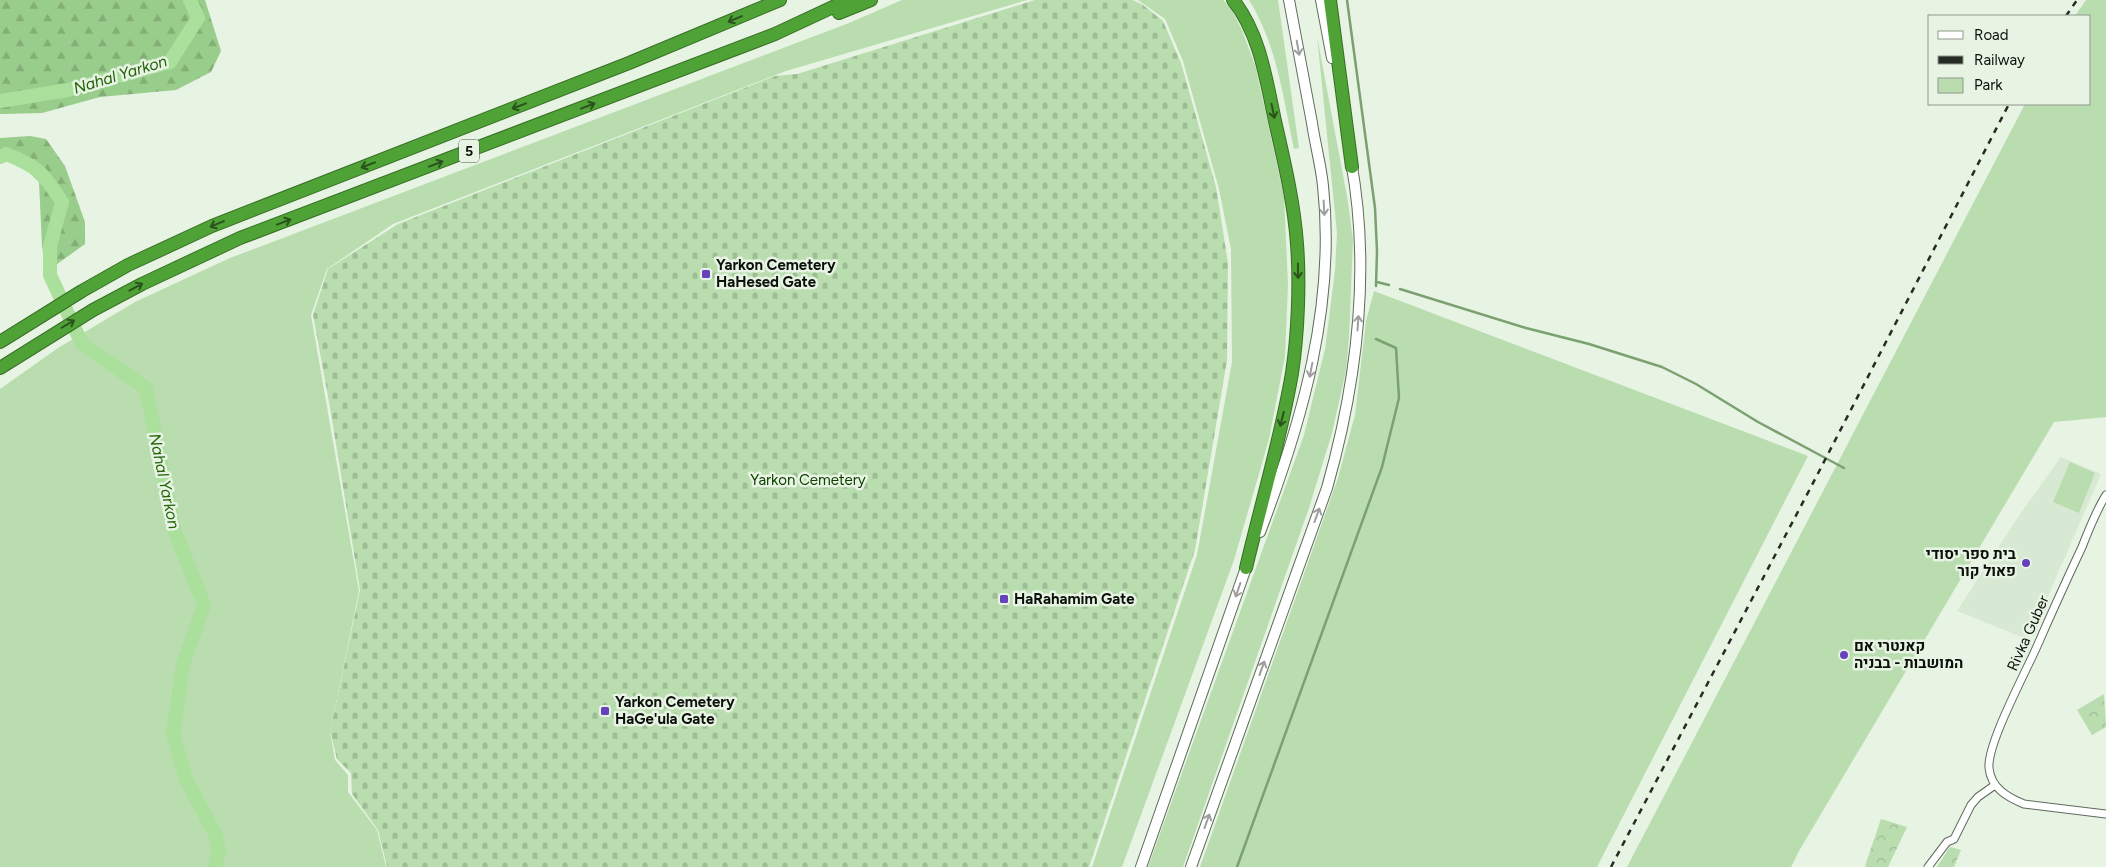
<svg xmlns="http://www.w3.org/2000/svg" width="2106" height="867" font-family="Figtree,Heebo,sans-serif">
  <defs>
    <pattern id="forest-firs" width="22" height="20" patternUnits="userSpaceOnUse" patternTransform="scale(1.25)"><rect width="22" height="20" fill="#99cd8b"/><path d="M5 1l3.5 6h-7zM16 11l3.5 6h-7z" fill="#83af77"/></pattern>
    <pattern id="cemetery-stones" width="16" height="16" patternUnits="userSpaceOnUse" patternTransform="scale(1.25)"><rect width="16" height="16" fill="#b9ddaf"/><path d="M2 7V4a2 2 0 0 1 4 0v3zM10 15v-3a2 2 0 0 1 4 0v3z" fill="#9ebd95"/></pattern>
    <pattern id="park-crowns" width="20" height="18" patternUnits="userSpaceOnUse" patternTransform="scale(1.25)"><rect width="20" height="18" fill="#b9ddaf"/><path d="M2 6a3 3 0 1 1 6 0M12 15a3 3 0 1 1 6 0" fill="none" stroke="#9ebd95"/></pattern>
  </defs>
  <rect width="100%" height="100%" fill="#e7f3e3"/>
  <path fill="#d7e8d3" d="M2061,457L2101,474L2029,640L1957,611L2020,514Z"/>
  <path fill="#b9ddaf" d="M902,0H1027L786,71L393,224L327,269L311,315L359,591L330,732L335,760L348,775V792L377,830L386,867H0V389L58,348L135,302L230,258L849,23Z
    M1138,0H1223L1230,7L1242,30L1256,68L1284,197L1288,285L1285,356L1269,439L1234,560L1122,867H1092L1197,555L1232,362L1231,249L1219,189L1183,61L1165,19Z
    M1249,0H1278L1299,148L1294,149C1283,97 1277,45 1249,0Z
    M2086,0H2106V417L2054,422L1799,851L1791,867H1627L2025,104H2090V16H2075Z
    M1317,36L1348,202L1353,240L1349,338L1346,371L1332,433L1309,508L1183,867H1148L1304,435L1325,349L1335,271L1337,233Z
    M1374,291L1808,456L1597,867H1200L1338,478L1355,415L1366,321Z
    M2070,462L2095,473L2079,513L2053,502Z"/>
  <path fill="url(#forest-firs)" d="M0,0H205L221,51L211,72L176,90L100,97L42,113L0,114Z
    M30,136L46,139L65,166L85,222V244L46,272L42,246L39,182L11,155L0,162V138Z"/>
  <path fill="url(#cemetery-stones)" d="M1035,0H1133L1143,5L1163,21L1181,63L1216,187L1228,263L1227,360L1195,550L1089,867H387L378,830L352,794L351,773L337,759L330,732L360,590L329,402L313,315L328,269L398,224L775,76L797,74Z"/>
  <path fill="url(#park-crowns)" d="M2104,694L2106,727L2092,735L2077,710Z
    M1881,819L1907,827L1888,867H1867L1865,866Z
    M1950,847L1961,850L1954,867H1937Z"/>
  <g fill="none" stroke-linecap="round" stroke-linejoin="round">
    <path stroke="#7ba170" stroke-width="2.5" d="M1347,0L1375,208L1377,251L1376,286
      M1377,282L1389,285
      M1400,289L1526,328L1589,344L1662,367L1696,384L1758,422L1844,468
      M1237,867L1382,467L1399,398L1396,348L1376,339"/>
    <path stroke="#aadf9c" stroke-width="14" d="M0,101L68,90L170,62L198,18L190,0
      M0,157L6,154C39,167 43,173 62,202L50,246V275L82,344L146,388L174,529L204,605L183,665L173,734L186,779L216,836L219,851L215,867"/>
    <g stroke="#5e695c" stroke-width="9">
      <path id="minor" d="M2106,495C2096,511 2089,529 2082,547C2067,579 2052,612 2038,644C2027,670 1987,743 1989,768C1991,788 2007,797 2024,804L2106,814
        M1928,867L1947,842L1954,839L1971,805L1978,797L1995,785"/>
    </g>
    <g stroke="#5e695c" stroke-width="12">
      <path id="secondary" d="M1321,0L1332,58
        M1260,532C1302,422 1336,305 1323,186C1321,165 1315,144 1312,123C1304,82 1297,41 1289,0
        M1141,867L1248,562
        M1191,867L1327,488C1357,382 1371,270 1351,161"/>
    </g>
    <g stroke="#386f26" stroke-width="14">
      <path id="motorway" d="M1233,0C1260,34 1266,79 1275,121C1284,161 1294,202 1297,244C1300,283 1298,334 1292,373C1281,438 1261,504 1246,568
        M1330,0L1352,167
        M839,13L871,0
        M0,342L82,291L128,265L212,226L629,63L780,0
        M0,368L93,310L142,284L240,238L775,34L848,0"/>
    </g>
    <use href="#minor" stroke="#fff" stroke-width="7"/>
    <use href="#secondary" stroke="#fff" stroke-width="10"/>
    <use href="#motorway" stroke="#4fa235" stroke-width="12"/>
    <path stroke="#262b24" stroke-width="2.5" stroke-dasharray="6 6" stroke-linecap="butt" d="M2066,16L2077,0
      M1611,867L1812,485L2009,104"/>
  </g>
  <defs><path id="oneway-shaft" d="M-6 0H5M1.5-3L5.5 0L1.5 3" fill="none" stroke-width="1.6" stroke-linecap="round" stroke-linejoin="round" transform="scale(1.25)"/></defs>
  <g stroke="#2a521e">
    <use href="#oneway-shaft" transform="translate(735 19) rotate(157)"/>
    <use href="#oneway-shaft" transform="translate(519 106) rotate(159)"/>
    <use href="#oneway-shaft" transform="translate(588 106) rotate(-21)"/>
    <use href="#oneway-shaft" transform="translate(1273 111) rotate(78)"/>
    <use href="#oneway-shaft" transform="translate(436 164) rotate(-21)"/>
    <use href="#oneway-shaft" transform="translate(368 165) rotate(159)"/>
    <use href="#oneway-shaft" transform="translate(284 222) rotate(-21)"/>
    <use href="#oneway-shaft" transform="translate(217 224) rotate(157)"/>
    <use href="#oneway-shaft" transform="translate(1298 271) rotate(89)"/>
    <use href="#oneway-shaft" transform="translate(136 287) rotate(-28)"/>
    <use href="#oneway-shaft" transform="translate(68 324) rotate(-30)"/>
    <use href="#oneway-shaft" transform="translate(1282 419) rotate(104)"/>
  </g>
  <g stroke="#9e9f9d">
    <use href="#oneway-shaft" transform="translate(1298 48) rotate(80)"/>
    <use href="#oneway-shaft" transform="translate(1324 208) rotate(87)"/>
    <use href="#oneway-shaft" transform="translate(1358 323) rotate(-86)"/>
    <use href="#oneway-shaft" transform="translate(1311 370) rotate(101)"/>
    <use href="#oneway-shaft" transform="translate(1317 515) rotate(-70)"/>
    <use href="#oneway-shaft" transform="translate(1238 590) rotate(109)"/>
    <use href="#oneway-shaft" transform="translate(1262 668) rotate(-70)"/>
    <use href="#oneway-shaft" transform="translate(1207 821) rotate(-70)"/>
  </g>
  <g fill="#6743bb" stroke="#e7f3e3" stroke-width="2">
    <rect x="701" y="269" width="10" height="10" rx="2.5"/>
    <circle cx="2026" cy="563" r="5"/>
    <rect x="999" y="594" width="10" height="10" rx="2.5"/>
    <circle cx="1844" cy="655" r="5"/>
    <rect x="600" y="706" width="10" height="10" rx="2.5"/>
  </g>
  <g text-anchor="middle" stroke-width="5" stroke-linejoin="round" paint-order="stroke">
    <rect fill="#e7f3e3" stroke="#4e544c" stroke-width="1" x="459" y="139.5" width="20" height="23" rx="4"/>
    <g font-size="14" font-weight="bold" fill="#0c100b">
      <text x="469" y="156">5</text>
    </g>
    <g font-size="15" font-weight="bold" fill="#0c100b" stroke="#e7f3e3" text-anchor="start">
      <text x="716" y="270">Yarkon Cemetery<tspan x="716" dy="17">HaHesed Gate</tspan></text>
      <text x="2016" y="559" text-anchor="end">בית ספר יסודי<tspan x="2016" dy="17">פאול קור</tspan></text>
      <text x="1014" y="604">HaRahamim Gate</text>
      <text x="1854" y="651">קאנטרי אם<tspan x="1854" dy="17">המושבות - בבניה</tspan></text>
      <text x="615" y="707">Yarkon Cemetery<tspan x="615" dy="17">HaGe'ula Gate</tspan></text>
    </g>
    <g font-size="15" fill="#0f4200" stroke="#e7f3e3">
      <text x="808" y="485">Yarkon Cemetery</text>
    </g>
    <g font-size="15" fill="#0c100b" stroke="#e7f3e3">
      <text transform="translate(2028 633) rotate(-66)" y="5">Rivka Guber</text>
    </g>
    <g font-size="16" font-style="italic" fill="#226306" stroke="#e7f3e3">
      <text transform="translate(120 74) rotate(-17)" y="6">Nahal Yarkon</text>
      <text transform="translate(165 481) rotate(78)" y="6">Nahal Yarkon</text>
    </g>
  </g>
  <rect x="1928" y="15" width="162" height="90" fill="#e7f3e3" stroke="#8f988d"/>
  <rect x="1938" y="31" width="25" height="8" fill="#ffffff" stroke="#8f988d"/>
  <text x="1974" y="40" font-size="15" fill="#0c100b">Road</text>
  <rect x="1938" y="56" width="25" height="8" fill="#262b24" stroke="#8f988d"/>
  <text x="1974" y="65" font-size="15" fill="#0c100b">Railway</text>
  <rect x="1938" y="78" width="25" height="15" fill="#b9ddaf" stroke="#8f988d"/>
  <text x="1974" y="90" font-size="15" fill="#0c100b">Park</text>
</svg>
